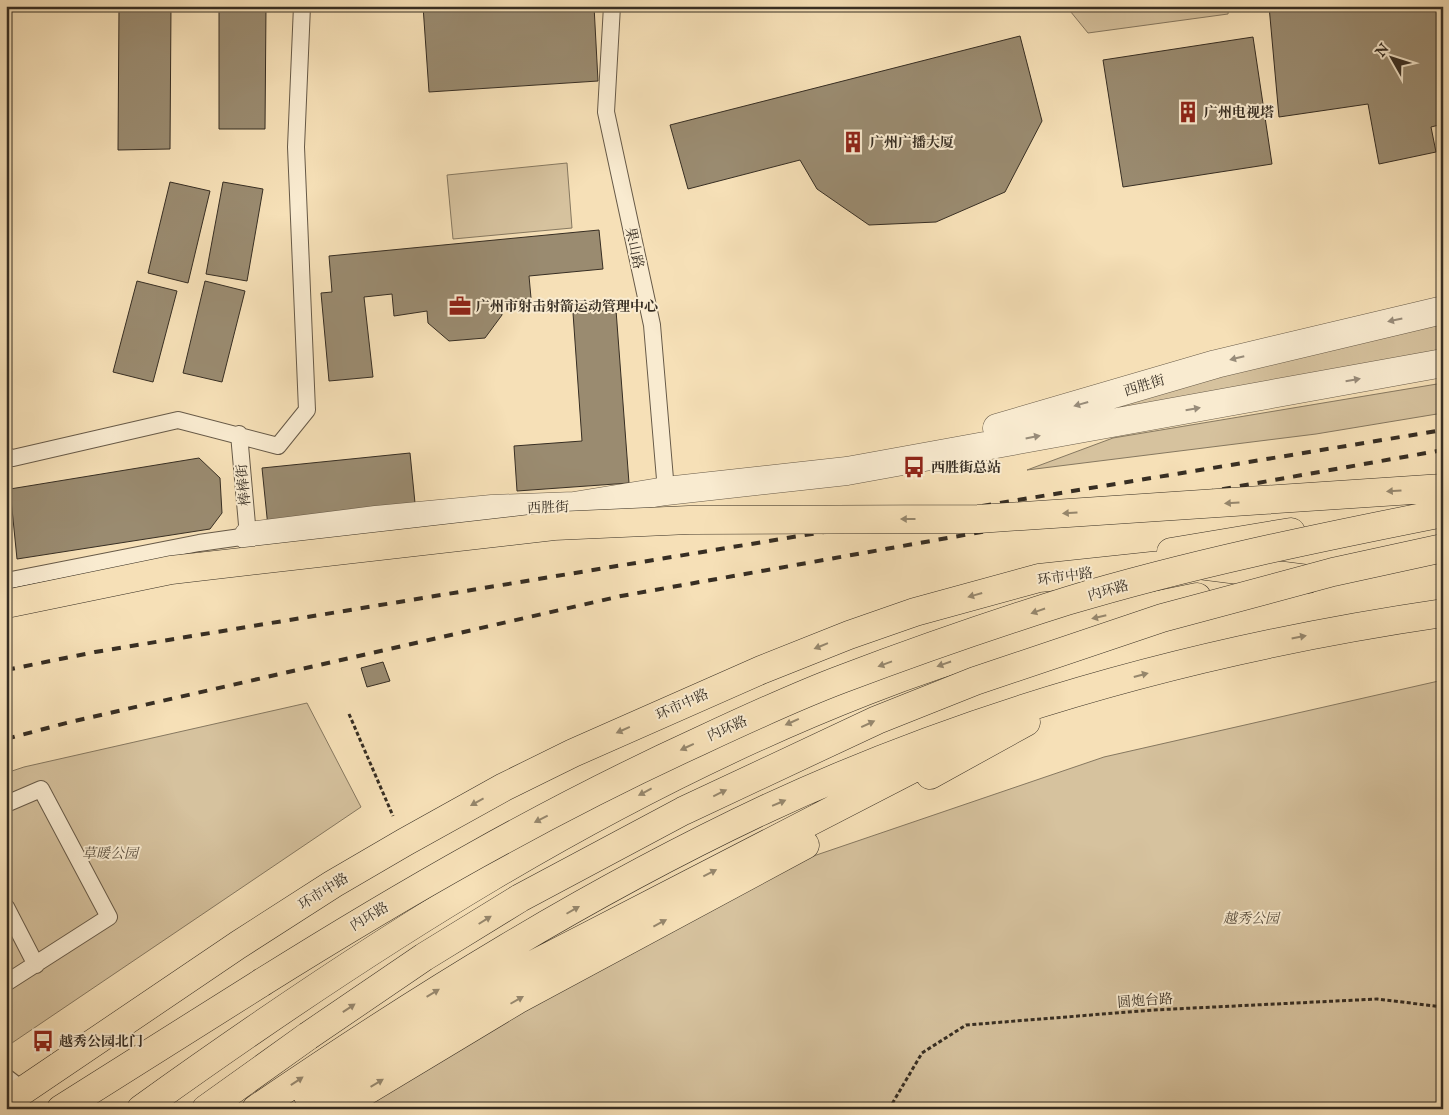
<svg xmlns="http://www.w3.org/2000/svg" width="1449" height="1115" font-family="'IM FELL English','Noto Serif SC',serif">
  <rect width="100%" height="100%" fill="#f6e0b7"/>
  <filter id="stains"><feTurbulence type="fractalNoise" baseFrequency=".004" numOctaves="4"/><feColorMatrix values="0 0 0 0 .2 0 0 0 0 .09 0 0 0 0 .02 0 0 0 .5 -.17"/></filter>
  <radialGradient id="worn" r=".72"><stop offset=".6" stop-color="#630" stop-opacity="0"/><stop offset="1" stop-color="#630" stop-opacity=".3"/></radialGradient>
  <path fill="#d6c29e" stroke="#867860" d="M1066,6H1229L1228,14L1088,33Z
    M567,163L572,228L453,239L447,175Z
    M1443,318V356L1106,412L1113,403Z
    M1443,383V413L1316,434L1027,470L1113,438Z
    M1443,680V1109H345L790,864L1104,757Z
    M307,703L361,807L6,1047V773L24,767Z"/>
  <path fill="#9a8b70" stroke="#372e23" d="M119,6H171L170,149L118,150Z
    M219,6H266L265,129H219Z
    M423,6H594L598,81L429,92Z
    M1269,6H1443V124L1431,127L1436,152L1379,164L1368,104L1279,117Z
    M1020,36L1042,121L1005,192L936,222L869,225L817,189L800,160L688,189L670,125Z
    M1253,37L1272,164L1123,187L1103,60Z
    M170,182L210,191L188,283L148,273Z
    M223,182L263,189L247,281L206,274Z
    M599,230L603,269L529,276L531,298L500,301L502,315L485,338L449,341L428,323L427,311L394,316L392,294L364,297L373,377L329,381L321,293L332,292L329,256Z
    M137,281L177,291L153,382L113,372Z
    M205,281L245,291L222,382L183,373Z
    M616,310L629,483L517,491L514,446L582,441L573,313Z
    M410,453L416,513L268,527L262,468Z
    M199,458L220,478L222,513L210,529L17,559L10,489Z
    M383,662L390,681L367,687L361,668Z"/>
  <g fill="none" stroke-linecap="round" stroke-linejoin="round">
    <g stroke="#675a48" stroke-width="18">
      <path id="service" d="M612,6L606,112L652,325L666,491
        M6,456L13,458L178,420L278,446L307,410L296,147L302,6
        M6,581L199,543L248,536L239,434
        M6,804L41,789L109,917L6,983
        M6,907L36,965
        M6,1077L23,1090"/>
    </g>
    <g stroke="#675a48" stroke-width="29">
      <path id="minor" d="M997,428L1216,364L1443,310
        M248,536L376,520L492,509L574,506L666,491L847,471L1443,363"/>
    </g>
    <g stroke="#372e23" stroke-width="29">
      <path id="trunk" d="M1171,552L1291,532
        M930,775L1026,722
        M308,1096L430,1021L513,975L943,753
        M6,1102L238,945L333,884L405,842L504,787L573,753L761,670L849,635L915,612L1039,578L1161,565H1199L1308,579
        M61,1109L261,983
        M141,1109C368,946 605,793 866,691C973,649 1084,619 1197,597
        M206,1109L308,1036
        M256,1109C420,997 589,892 768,808C981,709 1211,647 1443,613
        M336,1109L517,1000L805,845"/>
    </g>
    <path stroke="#372e23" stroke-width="3" stroke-dasharray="4 2.5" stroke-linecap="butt" d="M349,714L393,816
      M889,1109L922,1053L966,1025L1153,1010L1377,999L1443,1007"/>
    <use href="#service" stroke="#f9ebd0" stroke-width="16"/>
    <use href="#minor" stroke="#f9ebd0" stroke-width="28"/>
    <use href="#trunk" stroke="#f6e0b7" stroke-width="28"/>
    <path stroke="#372e23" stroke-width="4" stroke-dasharray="9 9" stroke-linecap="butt" d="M6,670L95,652L1443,430
      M6,739L70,722L621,596L1443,450"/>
    <g stroke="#372e23" stroke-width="29" stroke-linecap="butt">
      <path id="trunk-bridge" d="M6,604L171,570L554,526L689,520L978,519L1443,488
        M261,983C403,894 547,811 700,741C747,719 794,697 842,679C916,651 991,625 1067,601C1190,564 1317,538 1443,513
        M308,1036L424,957L520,898L683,811L877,720L975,681L1162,618L1333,572L1443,548"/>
    </g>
    <use href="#trunk-bridge" stroke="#f6e0b7" stroke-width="28"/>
  </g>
  <defs><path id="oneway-solid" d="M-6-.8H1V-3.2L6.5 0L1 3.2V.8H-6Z" transform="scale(1.25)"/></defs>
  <g fill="#988c7a">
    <use href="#oneway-solid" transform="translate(1395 320) rotate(168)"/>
    <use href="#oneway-solid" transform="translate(1237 358) rotate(166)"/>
    <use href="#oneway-solid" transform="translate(1353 380) rotate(-10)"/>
    <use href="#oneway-solid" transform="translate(1081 404) rotate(164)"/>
    <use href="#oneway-solid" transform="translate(1193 409) rotate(-10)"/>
    <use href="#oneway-solid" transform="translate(1033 437) rotate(-11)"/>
  </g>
  <g fill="#96876d">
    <use href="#oneway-solid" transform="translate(1394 491) rotate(176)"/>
    <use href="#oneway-solid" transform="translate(1232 503) rotate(176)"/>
    <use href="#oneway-solid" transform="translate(1070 513) rotate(176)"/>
    <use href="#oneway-solid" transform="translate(908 519) rotate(180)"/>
    <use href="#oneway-solid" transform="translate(975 595) rotate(164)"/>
    <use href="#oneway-solid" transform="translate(1038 611) rotate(161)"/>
    <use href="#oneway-solid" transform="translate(1099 617) rotate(167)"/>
    <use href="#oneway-solid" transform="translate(1299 637) rotate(-11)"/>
    <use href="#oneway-solid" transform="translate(821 646) rotate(158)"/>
    <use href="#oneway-solid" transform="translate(885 664) rotate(160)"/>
    <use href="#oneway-solid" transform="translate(944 664) rotate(161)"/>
    <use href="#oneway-solid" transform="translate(1141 675) rotate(-15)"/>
    <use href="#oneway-solid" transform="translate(792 722) rotate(156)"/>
    <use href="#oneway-solid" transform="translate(868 724) rotate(-25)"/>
    <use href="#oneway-solid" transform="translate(623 730) rotate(156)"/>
    <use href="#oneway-solid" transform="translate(687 747) rotate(155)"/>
    <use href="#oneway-solid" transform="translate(645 792) rotate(152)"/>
    <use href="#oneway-solid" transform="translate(720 793) rotate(-26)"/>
    <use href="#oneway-solid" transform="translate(477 802) rotate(151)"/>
    <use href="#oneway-solid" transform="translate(779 803) rotate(-23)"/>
    <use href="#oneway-solid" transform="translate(541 819) rotate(153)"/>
    <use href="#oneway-solid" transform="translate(710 873) rotate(-27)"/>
    <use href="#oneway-solid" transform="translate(573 910) rotate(-30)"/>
    <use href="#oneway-solid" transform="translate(485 920) rotate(-32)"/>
    <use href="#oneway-solid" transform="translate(660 923) rotate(-28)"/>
    <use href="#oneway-solid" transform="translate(433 993) rotate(-31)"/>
    <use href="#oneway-solid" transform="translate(517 1000) rotate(-30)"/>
    <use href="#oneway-solid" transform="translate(349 1008) rotate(-34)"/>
    <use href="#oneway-solid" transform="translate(297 1081) rotate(-34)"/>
    <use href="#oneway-solid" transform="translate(377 1083) rotate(-31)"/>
  </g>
  <defs>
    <g id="building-bare" transform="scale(1.725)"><path d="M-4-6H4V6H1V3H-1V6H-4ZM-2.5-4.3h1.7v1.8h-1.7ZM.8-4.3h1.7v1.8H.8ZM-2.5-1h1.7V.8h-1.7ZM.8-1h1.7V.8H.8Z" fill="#8f2418" stroke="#f9ebd0" stroke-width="2.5" paint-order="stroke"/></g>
    <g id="office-bare" transform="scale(1.725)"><path d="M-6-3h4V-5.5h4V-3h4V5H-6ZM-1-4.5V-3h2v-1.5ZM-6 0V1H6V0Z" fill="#8f2418" stroke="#f9ebd0" stroke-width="2.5" paint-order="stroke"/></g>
    <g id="bus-bare" transform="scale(1.725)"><path d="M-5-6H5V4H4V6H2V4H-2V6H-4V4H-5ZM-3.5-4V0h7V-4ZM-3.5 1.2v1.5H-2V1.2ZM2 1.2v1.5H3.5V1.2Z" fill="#8f2418" stroke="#f9ebd0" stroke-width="2.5" paint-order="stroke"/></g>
  </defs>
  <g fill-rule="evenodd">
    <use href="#building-bare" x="1188" y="112"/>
    <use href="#building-bare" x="853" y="142"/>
    <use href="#office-bare" x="460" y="306"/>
    <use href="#bus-bare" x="914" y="467"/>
    <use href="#bus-bare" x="43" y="1041"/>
  </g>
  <g text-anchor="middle" stroke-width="4" stroke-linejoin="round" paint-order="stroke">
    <g font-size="14" font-weight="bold" fill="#372e23" stroke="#f9ebd0" text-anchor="start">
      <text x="1204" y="117">广州电视塔</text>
      <text x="870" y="147">广州广播大厦</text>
      <text x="476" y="311">广州市射击射箭运动管理中心</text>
      <text x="931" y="472">西胜街总站</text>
      <text x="59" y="1046">越秀公园北门</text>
    </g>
    <g font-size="14" fill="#372e23" stroke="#f9ebd0">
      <text transform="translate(635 248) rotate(78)" y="5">果山路</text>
      <text transform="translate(1144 385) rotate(-17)" y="5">西胜街</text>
      <text transform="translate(243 485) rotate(-95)" y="5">棒棒街</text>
      <text transform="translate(548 507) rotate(-2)" y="5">西胜街</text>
      <text transform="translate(1065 576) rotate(-8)" y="5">环市中路</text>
      <text transform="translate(1108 590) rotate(-16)" y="5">内环路</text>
      <text transform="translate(682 704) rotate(-24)" y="5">环市中路</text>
      <text transform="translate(727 728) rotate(-24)" y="5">内环路</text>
      <text transform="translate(323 891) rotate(-32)" y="5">环市中路</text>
      <text transform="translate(369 916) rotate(-31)" y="5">内环路</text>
      <text transform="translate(1145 1000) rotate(-4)" y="5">圆炮台路</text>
    </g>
    <g font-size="14" font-style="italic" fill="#574c3c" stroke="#f9ebd0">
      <text x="110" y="858">草暖公园</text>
      <text x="1251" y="923">越秀公园</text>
    </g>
  </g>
  <rect width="1449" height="1115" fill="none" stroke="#f6e0b7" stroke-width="25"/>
  <rect x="8" y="8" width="1434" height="1100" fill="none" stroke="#372e23" stroke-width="2.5"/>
  <rect x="12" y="12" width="1424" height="1090" fill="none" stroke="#372e23"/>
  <g transform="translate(1392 58) rotate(309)" stroke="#f9ebd0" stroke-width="4" paint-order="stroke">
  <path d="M0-4L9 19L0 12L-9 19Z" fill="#372e23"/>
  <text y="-8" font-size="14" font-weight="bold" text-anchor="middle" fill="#372e23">N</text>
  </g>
  <rect width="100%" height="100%" filter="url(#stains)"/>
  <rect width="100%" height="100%" fill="url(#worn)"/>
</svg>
